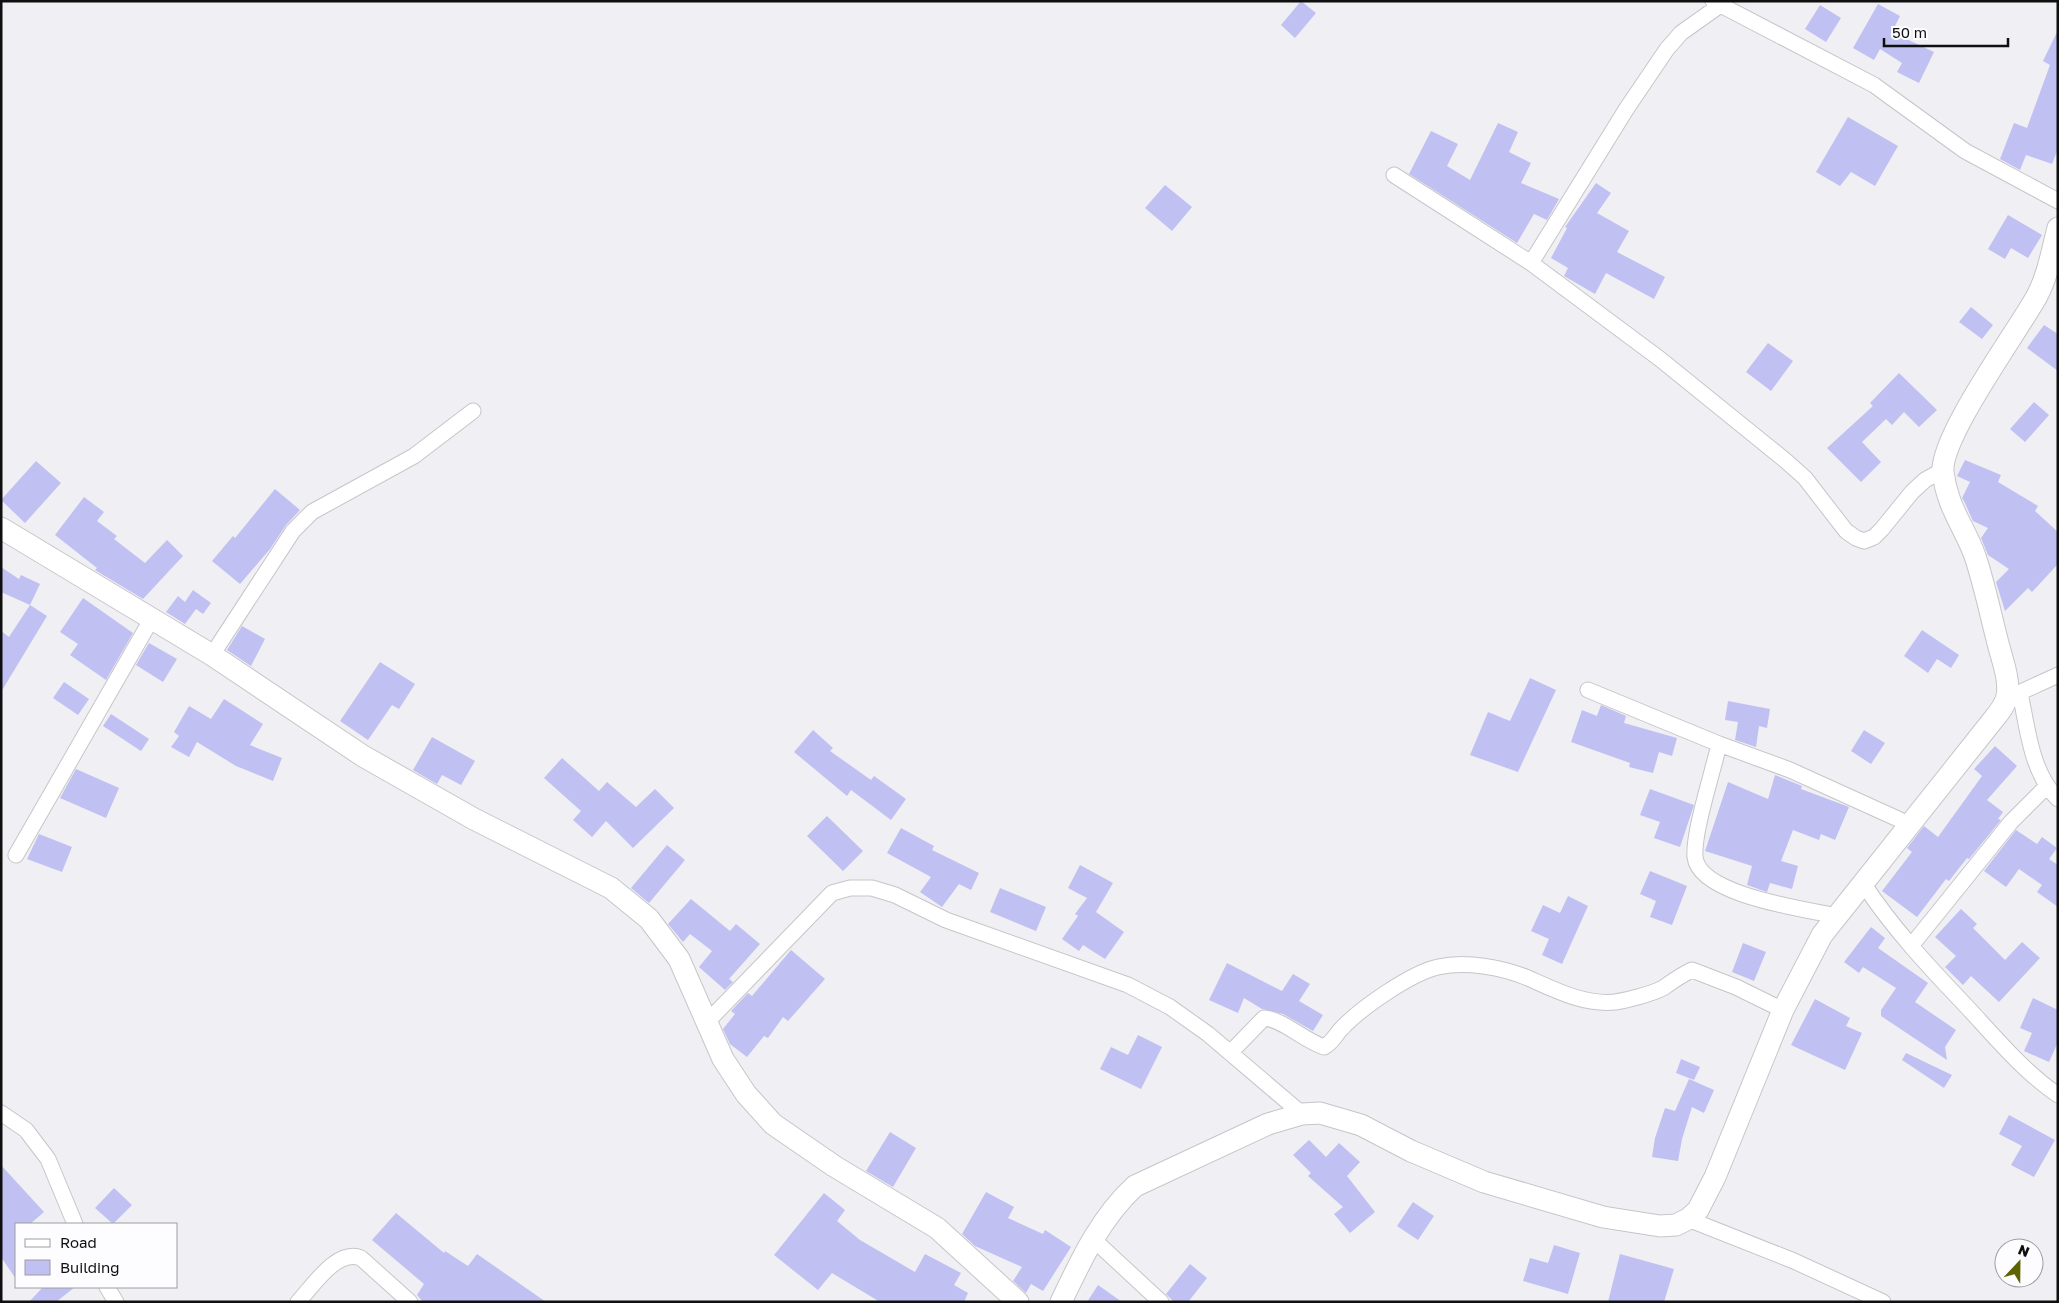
<svg xmlns="http://www.w3.org/2000/svg" width="2059" height="1303" font-family="'Golos Text',sans-serif">
  <rect width="100%" height="100%" fill="#f0eff3"/>
  <path fill="#c0c0f3" d="M1301,1L1316,13L1295,38L1281,25Z
    M1878,4L1900,16L1892,32L1934,52L1919,83L1897,72L1902,63L1880,49L1874,60L1853,48Z
    M1820,5L1841,18L1826,42L1805,29Z
    M2058,30V149L2052,164L2026,155L2020,170L2000,159L2014,123L2027,128L2050,65L2043,61Z
    M1848,117L1898,146L1875,186L1851,172L1840,186L1816,172Z
    M1498,123L1518,132L1509,152L1531,163L1521,183L1559,199L1547,220L1534,214L1517,243L1409,174L1431,131L1458,144L1447,166L1470,180Z
    M1596,183L1611,193L1597,213L1629,231L1617,252L1665,277L1654,299L1606,273L1595,294L1564,276L1568,268L1551,258L1567,228L1565,227Z
    M1165,185L1192,207L1172,231L1145,208Z
    M2008,215L2042,235L2028,258L2011,248L2005,259L1988,249Z
    M1971,307L1993,325L1982,339L1959,322Z
    M2044,325L2058,334V371L2027,348Z
    M1768,343L1793,361L1771,391L1746,372Z
    M1899,373L1937,410L1919,427L1904,412L1892,425L1886,419L1862,442L1881,462L1861,482L1827,448L1873,406L1870,403Z
    M2034,402L2049,415L2025,442L2010,429Z
    M1965,460L2001,475L1998,482L2038,506L2035,511L2058,532V564L2032,592L2028,588L2005,611L1996,582L2009,569L1988,555L1981,538L1988,528L1973,521L1964,501L1962,498L1970,482L1957,476Z
    M36,461L61,483L25,523L1,500Z
    M275,489L300,510L286,525L270,549L240,584L212,561L233,536L235,538Z
    M84,497L104,512L97,521L117,536L114,539L145,563L167,540L183,556L143,599L95,570L97,568L55,535Z
    M1,567L19,579L21,575L40,584L30,605L1,592Z
    M193,590L211,603L203,614L196,609L185,624L166,612L178,596L185,602Z
    M83,598L133,633L106,680L70,655L78,644L60,632Z
    M30,605L47,616L1,692V631L9,637Z
    M242,626L265,639L251,666L227,650Z
    M1922,630L1959,655L1951,668L1937,659L1928,673L1904,656Z
    M149,643L177,659L163,682L136,665Z
    M380,662L415,684L399,709L392,705L368,740L340,721Z
    M1530,678L1556,690L1518,772L1470,755L1488,712L1510,721Z
    M64,682L89,699L78,715L53,698Z
    M224,699L263,724L250,745L282,758L273,781L236,766L197,742L189,757L171,747L179,736L174,732L189,706L211,719Z
    M1728,701L1770,709L1767,728L1759,726L1756,747L1735,740L1738,722L1725,720Z
    M1601,705L1626,716L1624,723L1677,738L1672,756L1659,752L1653,773L1629,767L1630,763L1571,742L1582,710L1597,716Z
    M111,714L149,739L141,751L103,726Z
    M813,730L833,748L830,751L871,780L874,776L906,799L891,820L851,790L847,796L794,752Z
    M1864,730L1885,743L1871,764L1851,751Z
    M432,737L475,761L461,785L442,775L437,784L413,770Z
    M1995,746L2017,766L1987,800L2003,812L1998,819L2001,820L1969,859L1967,858L1949,881L1946,879L1917,917L1882,891L1912,852L1907,848L1924,826L1938,837L1982,776L1974,769Z
    M562,758L599,791L607,782L636,807L655,789L674,808L633,848L606,821L592,837L573,820L581,811L544,778Z
    M76,769L119,788L106,818L60,798Z
    M1775,775L1802,786L1801,789L1849,807L1835,840L1821,834L1819,840L1793,830L1781,861L1798,866L1792,889L1770,883L1767,892L1747,885L1752,866L1705,851L1728,782L1768,799Z
    M1650,789L1694,805L1680,847L1654,838L1660,822L1640,815Z
    M827,816L863,851L843,871L807,836Z
    M901,828L934,846L932,850L979,873L971,890L959,884L942,907L920,892L931,877L887,853Z
    M2016,830L2037,844L2042,837L2057,848L2049,859L2058,865V907L2037,892L2042,885L2019,869L2006,887L1984,871Z
    M39,834L72,847L62,872L27,859Z
    M667,845L685,860L649,903L631,888Z
    M1080,865L1113,883L1096,912L1124,932L1105,959L1083,945L1079,951L1062,939L1078,916L1075,914L1087,898L1068,888Z
    M1650,871L1687,886L1672,925L1650,917L1656,901L1640,894Z
    M1000,888L1046,907L1036,931L990,912Z
    M1568,896L1588,906L1562,964L1542,955L1549,939L1531,931L1543,905L1560,913Z
    M691,899L730,931L736,924L760,944L729,979L733,982L725,990L699,967L712,951L690,934L683,942L668,924Z
    M1961,909L1977,924L1973,928L2005,960L2022,942L2040,958L1999,1002L1971,976L1963,985L1945,967L1956,956L1935,937Z
    M1871,927L1885,938L1878,948L1928,983L1915,1002L1956,1030L1945,1047L1947,1060L1881,1016V1010L1896,988L1863,967L1859,973L1844,962Z
    M1743,943L1766,952L1754,981L1732,972Z
    M791,950L825,979L788,1021L783,1017L768,1038L764,1036L747,1057L730,1044L723,1029L735,1014L731,1011L748,993L752,996Z
    M1227,963L1282,991L1293,974L1310,984L1299,1001L1323,1015L1313,1031L1283,1014L1262,1009L1244,998L1238,1013L1209,1000Z
    M2033,998L2058,1010V1042L2049,1062L2024,1051L2032,1033L2020,1028Z
    M1815,999L1850,1018L1846,1026L1862,1033L1845,1070L1791,1045Z
    M1138,1035L1162,1047L1141,1089L1100,1069L1111,1047L1128,1055Z
    M1906,1053L1952,1075L1944,1088L1902,1060Z
    M1681,1059L1700,1067L1694,1080L1676,1073Z
    M1689,1079L1714,1090L1704,1113L1692,1107L1682,1139L1678,1161L1652,1157L1655,1138L1665,1108L1675,1111Z
    M2009,1115L2055,1140L2034,1177L2011,1165L2022,1146L1999,1134Z
    M890,1132L916,1148L893,1187L866,1171Z
    M1309,1140L1326,1157L1339,1143L1360,1162L1347,1176L1375,1212L1350,1233L1334,1214L1343,1207L1308,1176L1311,1173L1293,1155Z
    M1,1165L44,1212L30,1224H16V1279L1,1257Z
    M114,1188L132,1205L113,1224L95,1208Z
    M986,1192L1014,1207L1008,1218L1043,1234L1045,1230L1071,1247L1043,1291L1031,1284L1026,1293L1013,1281L1022,1267L975,1246L962,1234Z
    M824,1193L845,1210L837,1221L860,1240L915,1272L925,1254L961,1273L954,1285L968,1293L964,1302H880L832,1273L818,1290L774,1255Z
    M1413,1202L1434,1216L1418,1240L1397,1226Z
    M396,1213L444,1253L445,1251L468,1266L477,1254L546,1302H423L417,1295L424,1284L372,1240Z
    M1554,1245L1580,1253L1568,1294L1523,1281L1530,1258L1548,1263Z
    M1620,1254L1674,1269L1664,1302H1608Z
    M1190,1264L1207,1278L1188,1302H1174L1166,1294Z
    M1098,1285L1122,1302H1087Z
    M43,1287H75L56,1302H29Z"/>
  <g fill="none" stroke-linecap="round" stroke-linejoin="round">
    <g stroke="#c6c5c9" stroke-width="17">
      <path id="street" d="M1713,1L1874,85L1965,151L2058,201
        M1719,6L1681,33L1667,49L1627,108L1531,263L1660,359L1786,461L1805,478L1846,531L1856,538L1864,541L1874,537L1882,529L1912,492L1925,480L1943,470
        M1394,175L1531,263
        M212,655L293,531L312,512L414,456L473,411
        M1588,690L1719,744L1790,770L1909,824
        M2020,693C2028,730 2031,772 2058,799
        M2010,697L2058,675
        M1719,744C1713,772 1693,832 1695,857C1699,895 1804,909 1837,916
        M16,855L151,620
        M1863,883C1893,929 1930,968 1968,1008C1995,1037 2024,1072 2058,1095
        M1911,946L2011,822L2046,787
        M708,1021L832,893L850,888H872L895,895L946,920L1128,985L1170,1007L1208,1034L1302,1114
        M1230,1053L1264,1018C1282,1019 1305,1041 1324,1047C1333,1042 1335,1035 1342,1028C1361,1008 1411,973 1438,967C1466,961 1501,967 1528,978C1555,990 1584,1005 1615,1002C1628,1000 1651,994 1663,988C1673,981 1681,975 1692,970L1736,987L1783,1010
        M1,1113L26,1130L48,1159L75,1224
        M1688,1219L1794,1261L1883,1302
        M1093,1239L1161,1302
        M107,1287L116,1302
        M298,1302C313,1286 337,1248 361,1258L410,1302"/>
    </g>
    <g stroke="#c6c5c9" stroke-width="23">
      <path id="secondary" d="M1,528L212,655L363,756L474,819L611,888L649,919L679,959L723,1059L746,1094L773,1124L834,1166L937,1228L1018,1302
        M1061,1302C1081,1260 1101,1217 1135,1186L1268,1124L1302,1114L1320,1113L1361,1125L1411,1151L1484,1182L1603,1217L1660,1226L1676,1225L1688,1219L1698,1210L1715,1177L1783,1010L1822,935L1989,725C1996,716 2005,707 2007,696C2010,681 2003,662 1999,647C1991,617 1985,586 1975,556C1964,526 1947,507 1943,472C1940,437 2017,332 2037,296C2048,275 2052,251 2058,228"/>
    </g>
    <use href="#street" stroke="#fff" stroke-width="15"/>
    <use href="#secondary" stroke="#fff" stroke-width="21"/>
  </g>
  <rect width="2059" height="1303" fill="none" stroke="#0f0f10" stroke-width="5"/>
  <rect x="15" y="1223" width="162" height="65" fill="#fdfdff" stroke="#9e9e9f"/>
  <rect x="25" y="1239" width="25" height="8" fill="#ffffff" stroke="#9e9e9f"/>
  <text x="60" y="1248" font-size="15" fill="#0f0f10">Road</text>
  <rect x="25" y="1260" width="25" height="15" fill="#c0c0f3" stroke="#9e9e9f"/>
  <text x="60" y="1273" font-size="15" fill="#0f0f10">Building</text>
  <g transform="translate(2019 1263) rotate(22)"><circle r="24" fill="#fdfdff" stroke="#9e9e9f"/>
  <path d="M0-4L9 19L0 12L-9 19Z" fill="#5c6300"/>
  <text y="-8" font-size="14" font-weight="bold" text-anchor="middle" fill="#0f0f10">N</text>
  </g>
  <path d="M1884 38v8h124v-8" fill="none" stroke="#0f0f10" stroke-width="2.5"/>
  <text x="1892" y="38" font-size="15" fill="#0f0f10" stroke="#fdfdff" stroke-width="4" paint-order="stroke">50 m</text>
</svg>
